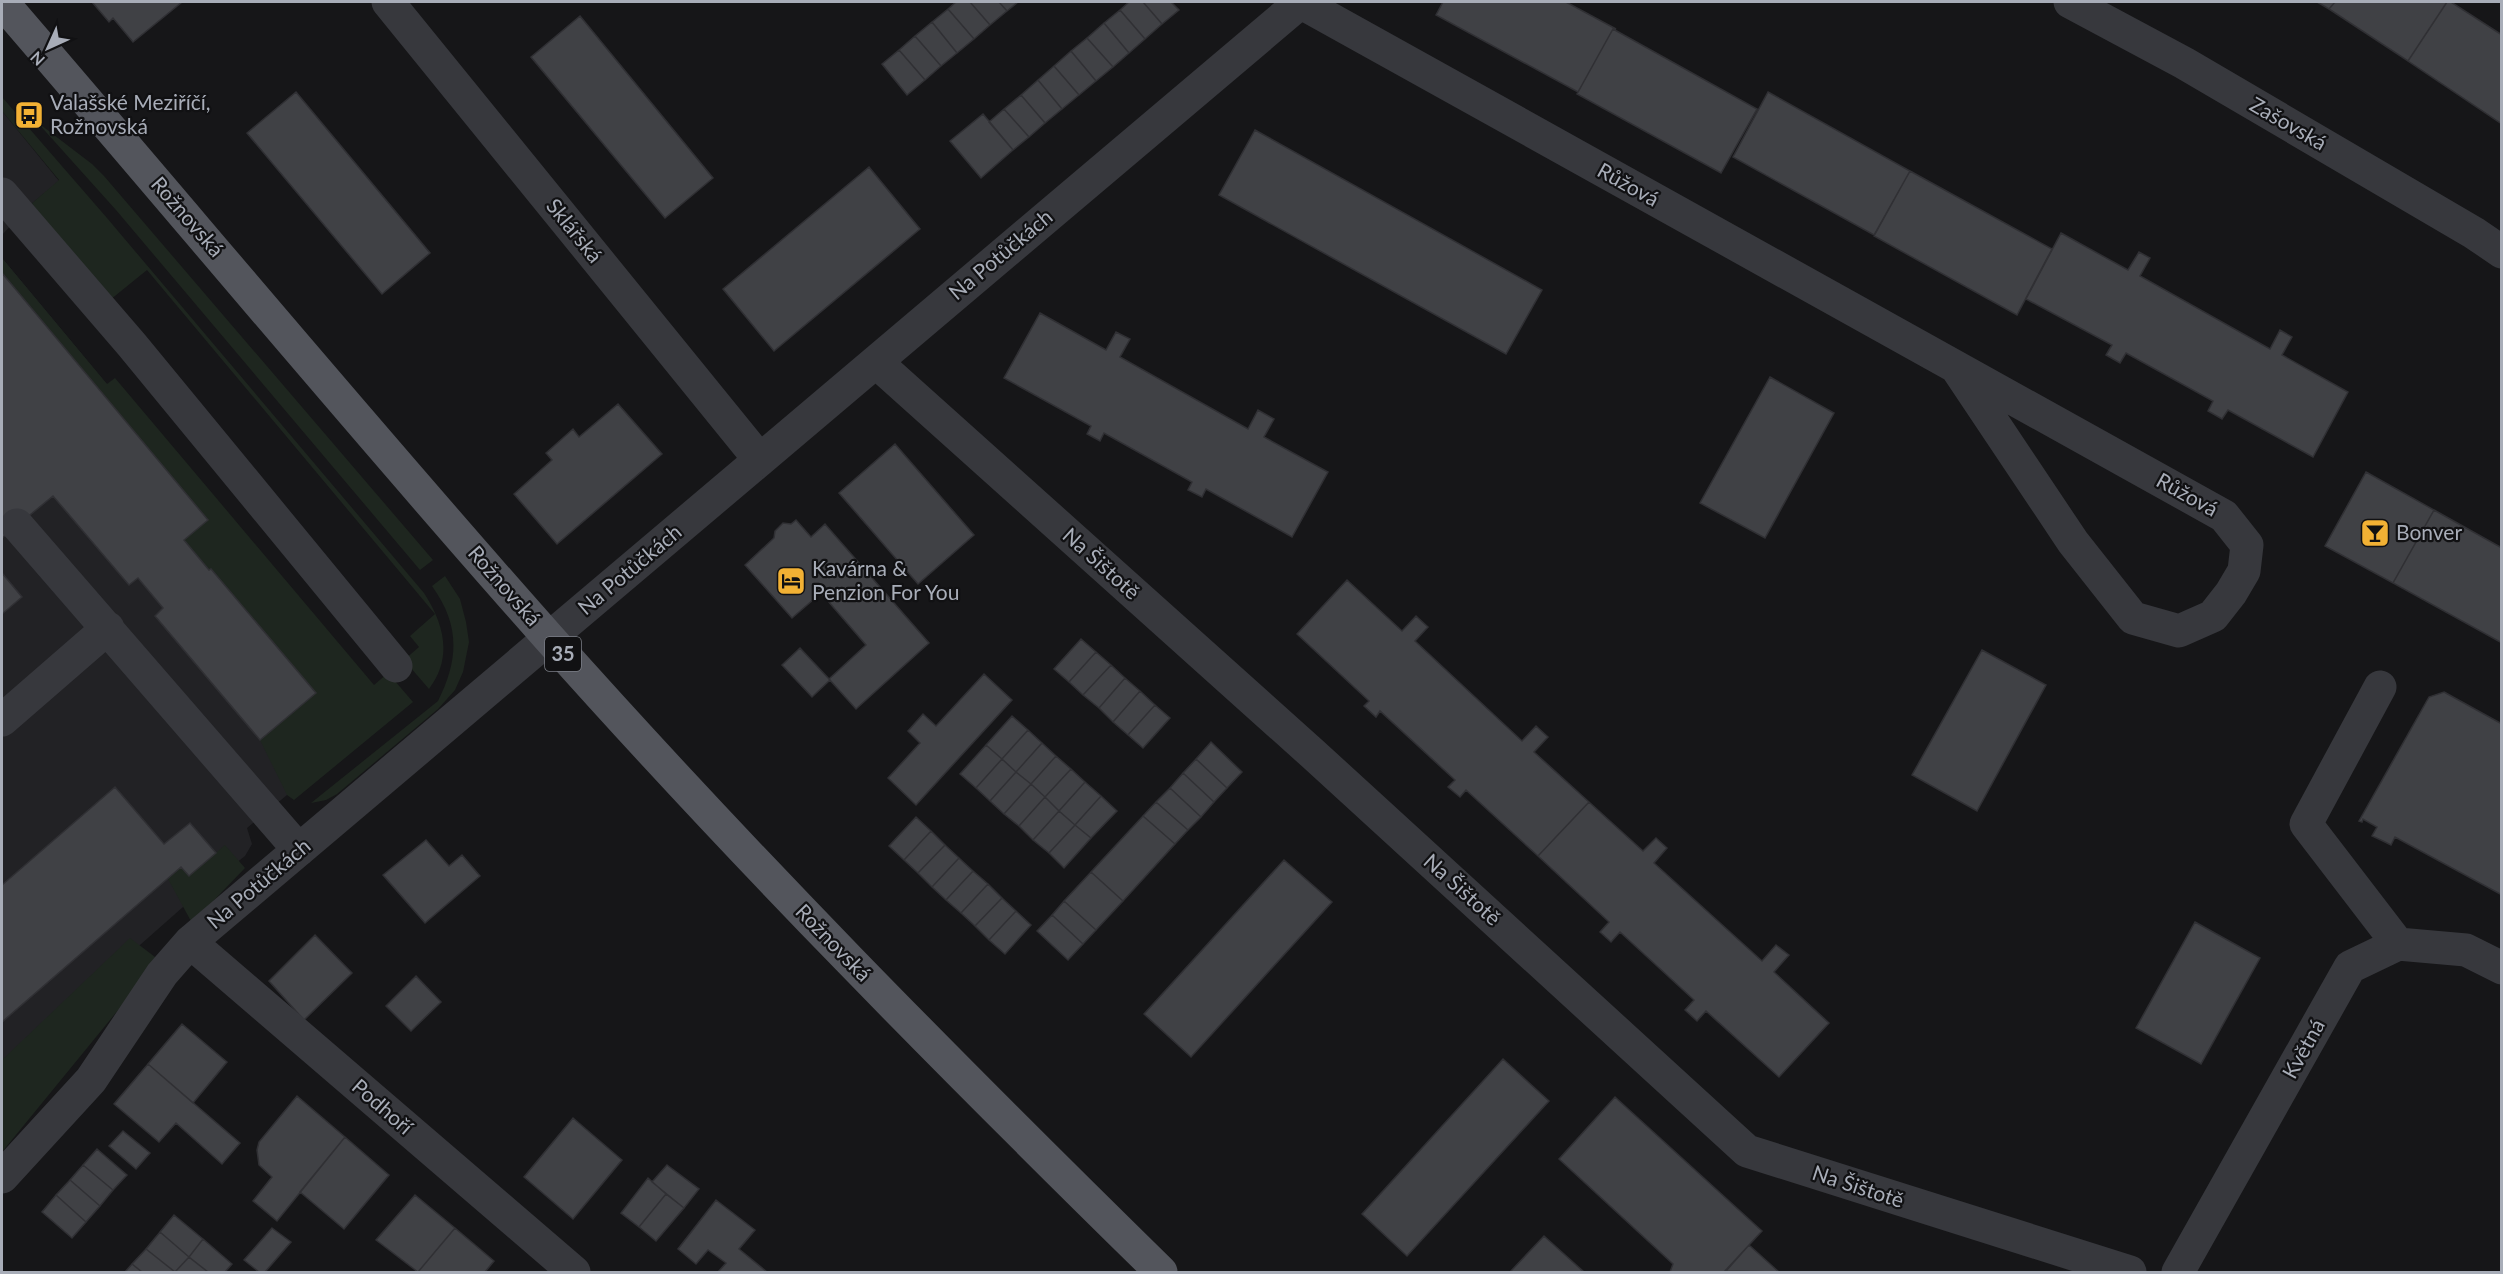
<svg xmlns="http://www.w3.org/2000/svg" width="2503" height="1274" font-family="Lato,sans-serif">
  <rect width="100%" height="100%" fill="#161618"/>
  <path fill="#222225" d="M2,111L59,181L30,205L2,235Z
    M2,258L312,631L321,747L287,795L247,828L252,844L245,856L209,884L2,1067Z"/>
  <path fill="#1e261f" d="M2,97L107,218L424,593C444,624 453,657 429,689L404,660L419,647L410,636L435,614L147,270L110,300L30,205L59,180L2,111Z
    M37,122L92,164L104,176L433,560L420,570L116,210Z
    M2,258L107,384L115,378L374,685L388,673L413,702L294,800L287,795L260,740L316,693L211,569L209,570L184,540L207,519L2,273Z
    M445,576L460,599L466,622L469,642L463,672L455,690L438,709L337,794L326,800L311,803L438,701C459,659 460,625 432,586Z
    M225,845L245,868L192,923L168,879L181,867L189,876Z
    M130,938L159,960L2,1152V1060Z"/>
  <path fill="#404145" stroke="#303034" stroke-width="1.5" d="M92,2H182L133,42L113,18L109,22Z
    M956,2H970L990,25L974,39L948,9Z
    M970,2H999L1007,11L990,25Z
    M999,2H1018L1007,11Z
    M1129,2H1143L1162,24L1145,39L1120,10Z
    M1143,2H1171L1179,10L1162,24Z
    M1443,2H1566L1616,29H1613L1578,92L1436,15Z
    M2317,2H2335L2329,9Z
    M2335,2H2447L2408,61L2329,9Z
    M2447,2H2451L2502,35V124L2408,61Z
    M948,9L974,39L957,53L932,22Z
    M1120,10L1145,39L1129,53L1104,23Z
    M580,16L713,178L665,218L531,57Z
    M932,22L957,53L941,66L915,36Z
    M1104,23L1129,53L1113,67L1087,38Z
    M1613,29L1757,109L1721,173L1577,94Z
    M915,36L941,66L925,80L899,50Z
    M1087,38L1113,67L1096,81L1071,51Z
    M899,50L925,80L907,95L882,64Z
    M1071,51L1096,81L1079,95L1054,66Z
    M1054,66L1079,95L1062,109L1038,80Z
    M1038,80L1062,109L1045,123L1021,95Z
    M296,92L430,253L382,294L247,133Z
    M1768,92L1910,171L1874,235L1733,157Z
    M1021,95L1045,123L1029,137L1004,109Z
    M1004,109L1029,137L1013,150L989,122Z
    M983,114L1013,150L981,178L950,141Z
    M1255,130L1542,290L1506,354L1219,195Z
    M869,167L920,229L774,351L723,289Z
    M1910,171L2052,249L2017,315L1874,236Z
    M2061,233L2128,270L2139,252L2150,258L2140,276L2270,349L2280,330L2292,337L2282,355L2348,392L2313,457L2228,410L2222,419L2208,411L2213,401L2126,353L2120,363L2106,355L2112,345L2026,299Z
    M2,273L208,520L184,540L209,570L211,569L316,693L260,740L155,616L163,608L138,578L129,585L53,496L2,538Z
    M1040,313L1106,350L1116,332L1130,339L1120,357L1248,429L1258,410L1274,419L1264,437L1328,472L1292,537L1206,489L1202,497L1188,490L1192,482L1104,433L1100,441L1087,434L1091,426L1004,378Z
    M1770,377L1834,413L1765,538L1700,503Z
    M618,404L662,454L557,544L514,494L552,460L546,453L573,429L579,437Z
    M895,444L974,535L918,584L839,493Z
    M2366,472L2434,510L2393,583L2325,546Z
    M2434,510L2502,548V643L2393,583Z
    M796,520L811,537L825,524L929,643L856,709L829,679L866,645L821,593L792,618L745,565L774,538L775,531L783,523L791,524Z
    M2,573L22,597L2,614Z
    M1347,580L1402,631L1416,616L1428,627L1415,641L1522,741L1536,726L1548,737L1534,752L1589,802L1538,856L1466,790L1460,797L1448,787L1455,780L1380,711L1376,717L1364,706L1369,701L1297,634Z
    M1081,639L1096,652L1069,682L1054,669Z
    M800,648L830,680L812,697L782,665Z
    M1982,650L2046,685L1977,811L1912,775Z
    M1096,652L1111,665L1083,695L1069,682Z
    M1111,665L1125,678L1099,708L1083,695Z
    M984,674L1012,700L916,805L888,778L920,743L908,731L923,714L936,726Z
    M1125,678L1140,691L1113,722L1099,708Z
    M1140,691L1155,705L1128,735L1113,722Z
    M2444,692L2502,724V895L2395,837L2391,845L2383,841L2372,836L2377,827L2363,819L2362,822L2359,821L2429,697Z
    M1155,705L1170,718L1143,748L1128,735Z
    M1012,716L1028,730L1002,759L986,745Z
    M1028,730L1042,743L1016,772L1002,759Z
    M1211,742L1242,772L1227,788L1196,759Z
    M1042,743L1056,756L1031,784L1016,772Z
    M986,745L1002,759L976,788L960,774Z
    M1056,756L1071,769L1045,797L1031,784Z
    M1002,759L1016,772L990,801L976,788Z
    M1196,759L1227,788L1214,802L1183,773Z
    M1071,769L1085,782L1059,811L1045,797Z
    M1016,772L1031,784L1004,814L990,801Z
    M1183,773L1214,802L1201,817L1170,788Z
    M1085,782L1101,796L1075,825L1059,811Z
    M1031,784L1045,797L1019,826L1004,814Z
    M115,787L164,844L190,823L216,853L189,876L181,867L2,1022V885Z
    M1170,788L1201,817L1188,830L1156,802Z
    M1101,796L1117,811L1091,838L1075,825Z
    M1045,797L1059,811L1033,840L1019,826Z
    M1156,802L1188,830L1175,844L1143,816Z
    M1589,802L1643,851L1656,838L1667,848L1654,863L1762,961L1776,945L1789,955L1774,972L1829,1023L1779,1077L1706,1011L1697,1021L1685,1010L1694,1000L1620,932L1611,942L1600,932L1609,922L1538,856Z
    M1059,811L1075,825L1049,853L1033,840Z
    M1143,816L1175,844L1123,901L1091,872Z
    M916,817L931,831L904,860L889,846Z
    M1075,825L1091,838L1064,868L1049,853Z
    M931,831L945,845L918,873L904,860Z
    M426,840L449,866L462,855L480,876L425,923L383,875Z
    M945,845L959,858L932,887L918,873Z
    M959,858L973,871L946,900L932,887Z
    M1284,860L1332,902L1191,1057L1144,1014Z
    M973,871L988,884L961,913L946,900Z
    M1091,872L1123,901L1096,930L1064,901Z
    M988,884L1002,898L975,926L961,913Z
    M1002,898L1016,911L989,940L975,926Z
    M1064,901L1096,930L1083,944L1052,915Z
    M1016,911L1031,925L1005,954L989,940Z
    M1052,915L1083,944L1068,960L1037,931Z
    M2195,922L2260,958L2201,1064L2136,1028Z
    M315,935L352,973L304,1020L269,981Z
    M416,976L441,1002L411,1031L386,1006Z
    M182,1024L227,1062L193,1103L148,1064Z
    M1503,1059L1549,1101L1407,1256L1362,1214Z
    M148,1064L240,1143L222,1164L176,1123L159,1142L114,1104Z
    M297,1096L345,1137L277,1221L253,1201L272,1177L259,1165L257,1150L259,1142Z
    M1615,1097L1762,1231L1724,1272H1670L1673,1264L1559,1159Z
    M573,1118L622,1160L573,1219L524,1177Z
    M123,1131L150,1153L136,1169L109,1146Z
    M345,1137L389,1175L344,1229L300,1192Z
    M97,1149L127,1175L113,1190L83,1165Z
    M83,1165L113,1190L100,1206L70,1180Z
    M667,1165L699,1189L684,1208L652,1182Z
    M648,1178L666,1194L639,1227L621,1213Z
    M70,1180L100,1206L86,1222L56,1195Z
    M666,1194L684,1208L656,1241L639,1227Z
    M56,1195L86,1222L72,1238L42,1212Z
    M415,1195L455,1228L418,1272L376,1240Z
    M716,1200L755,1230L739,1249L767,1272H718L726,1263L708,1250L696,1264L678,1249Z
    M174,1215L203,1239L189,1257L160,1232Z
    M272,1228L291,1242L265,1272H259L244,1260Z
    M455,1228L494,1261L485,1272H418Z
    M160,1232L189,1257L175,1272L146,1249Z
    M1544,1236L1584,1272H1510Z
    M203,1239L232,1264L225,1272H208L189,1257Z
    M1749,1245L1779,1272L1726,1271Z
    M146,1249L175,1272H142L132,1264Z
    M189,1257L208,1272H175Z
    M132,1264L142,1272H125Z"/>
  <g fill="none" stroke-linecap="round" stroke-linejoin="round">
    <path stroke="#37383d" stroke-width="33" d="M388,2L760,460
      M1300,2L2224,516L2247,545L2244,571L2231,593L2213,616L2179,631L2133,618L2073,542L1956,367
      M2070,2L2184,63L2474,233L2502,252
      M2,194L132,345L396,666
      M876,362L1313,754L1747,1151L2130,1272
      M17,525L299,850
      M2380,687L2306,824L2398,944
      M2,720L108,628
      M190,942L574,1272
      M2,1177L91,1080L162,974L190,942L1301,2
      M2178,1272L2350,967L2398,944L2466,950L2502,968"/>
    <path stroke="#53555c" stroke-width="33" d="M2,2C184,213 363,429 549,638C744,857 951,1066 1161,1272"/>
  </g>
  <defs>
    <g id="bus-square" transform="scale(1.5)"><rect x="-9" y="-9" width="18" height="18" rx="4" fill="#f2b134" stroke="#111113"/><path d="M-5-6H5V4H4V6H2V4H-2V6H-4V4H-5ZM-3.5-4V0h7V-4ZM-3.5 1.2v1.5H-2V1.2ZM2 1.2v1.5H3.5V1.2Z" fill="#111"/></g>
    <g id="bar-square" transform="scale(1.5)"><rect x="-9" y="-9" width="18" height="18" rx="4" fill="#f2b134" stroke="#111113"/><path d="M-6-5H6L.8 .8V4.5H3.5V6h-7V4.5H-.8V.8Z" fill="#111"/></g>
    <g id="hotel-square" transform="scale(1.5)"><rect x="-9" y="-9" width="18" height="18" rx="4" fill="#f2b134" stroke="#111113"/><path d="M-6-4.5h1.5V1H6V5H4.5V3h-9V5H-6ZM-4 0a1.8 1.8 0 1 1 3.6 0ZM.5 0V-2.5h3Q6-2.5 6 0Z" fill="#111"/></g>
  </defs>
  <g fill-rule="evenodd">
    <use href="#bus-square" x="29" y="115"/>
    <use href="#bar-square" x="2375" y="533"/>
    <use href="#hotel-square" x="791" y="581"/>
  </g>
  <g text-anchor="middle" stroke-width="4.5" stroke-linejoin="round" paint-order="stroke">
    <rect fill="#111113" stroke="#7b7e86" stroke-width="1.5" x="545" y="637" width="36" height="34" rx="4.5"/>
    <g font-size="20" font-weight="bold" fill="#a8adb8">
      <text x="563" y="661">35</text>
    </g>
    <g font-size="21" fill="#a8adb8" stroke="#111113" text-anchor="start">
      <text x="50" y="110">Valašské Meziříčí,<tspan x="50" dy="24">Rožnovská</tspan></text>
      <text x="2396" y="540">Bonver</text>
      <text x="812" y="576">Kavárna &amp;<tspan x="812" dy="24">Penzion For You</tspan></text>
    </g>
    <g font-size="21" fill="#a8adb8" stroke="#111113">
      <text transform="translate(2288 124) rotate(30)" y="7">Zašovská</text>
      <text transform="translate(1628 185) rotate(29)" y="7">Růžová</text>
      <text transform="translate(187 217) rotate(49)" y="7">Rožnovská</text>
      <text transform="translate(574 231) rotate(51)" y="7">Sklářská</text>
      <text transform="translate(1001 255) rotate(-40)" y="7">Na Potůčkách</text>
      <text transform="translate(2187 495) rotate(29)" y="7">Růžová</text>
      <text transform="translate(1101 564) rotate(42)" y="7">Na Šištotě</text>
      <text transform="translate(630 570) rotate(-40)" y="7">Na Potůčkách</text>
      <text transform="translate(504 586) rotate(49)" y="7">Rožnovská</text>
      <text transform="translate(259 884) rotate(-40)" y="7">Na Potůčkách</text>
      <text transform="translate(1462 890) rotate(42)" y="7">Na Šištotě</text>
      <text transform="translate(833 943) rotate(46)" y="7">Rožnovská</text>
      <text transform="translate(2304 1049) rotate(-61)" y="7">Květná</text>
      <text transform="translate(382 1107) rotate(41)" y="7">Podhoří</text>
      <text transform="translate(1858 1187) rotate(18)" y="7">Na Šištotě</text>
    </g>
  </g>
  <rect width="2503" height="1274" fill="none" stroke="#a8adb8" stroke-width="6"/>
  <g transform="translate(48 48) rotate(225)" stroke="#111113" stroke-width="4.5" paint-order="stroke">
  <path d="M0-4.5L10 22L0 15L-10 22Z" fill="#a8adb8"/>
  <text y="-9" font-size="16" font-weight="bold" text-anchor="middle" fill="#a8adb8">N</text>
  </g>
</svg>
